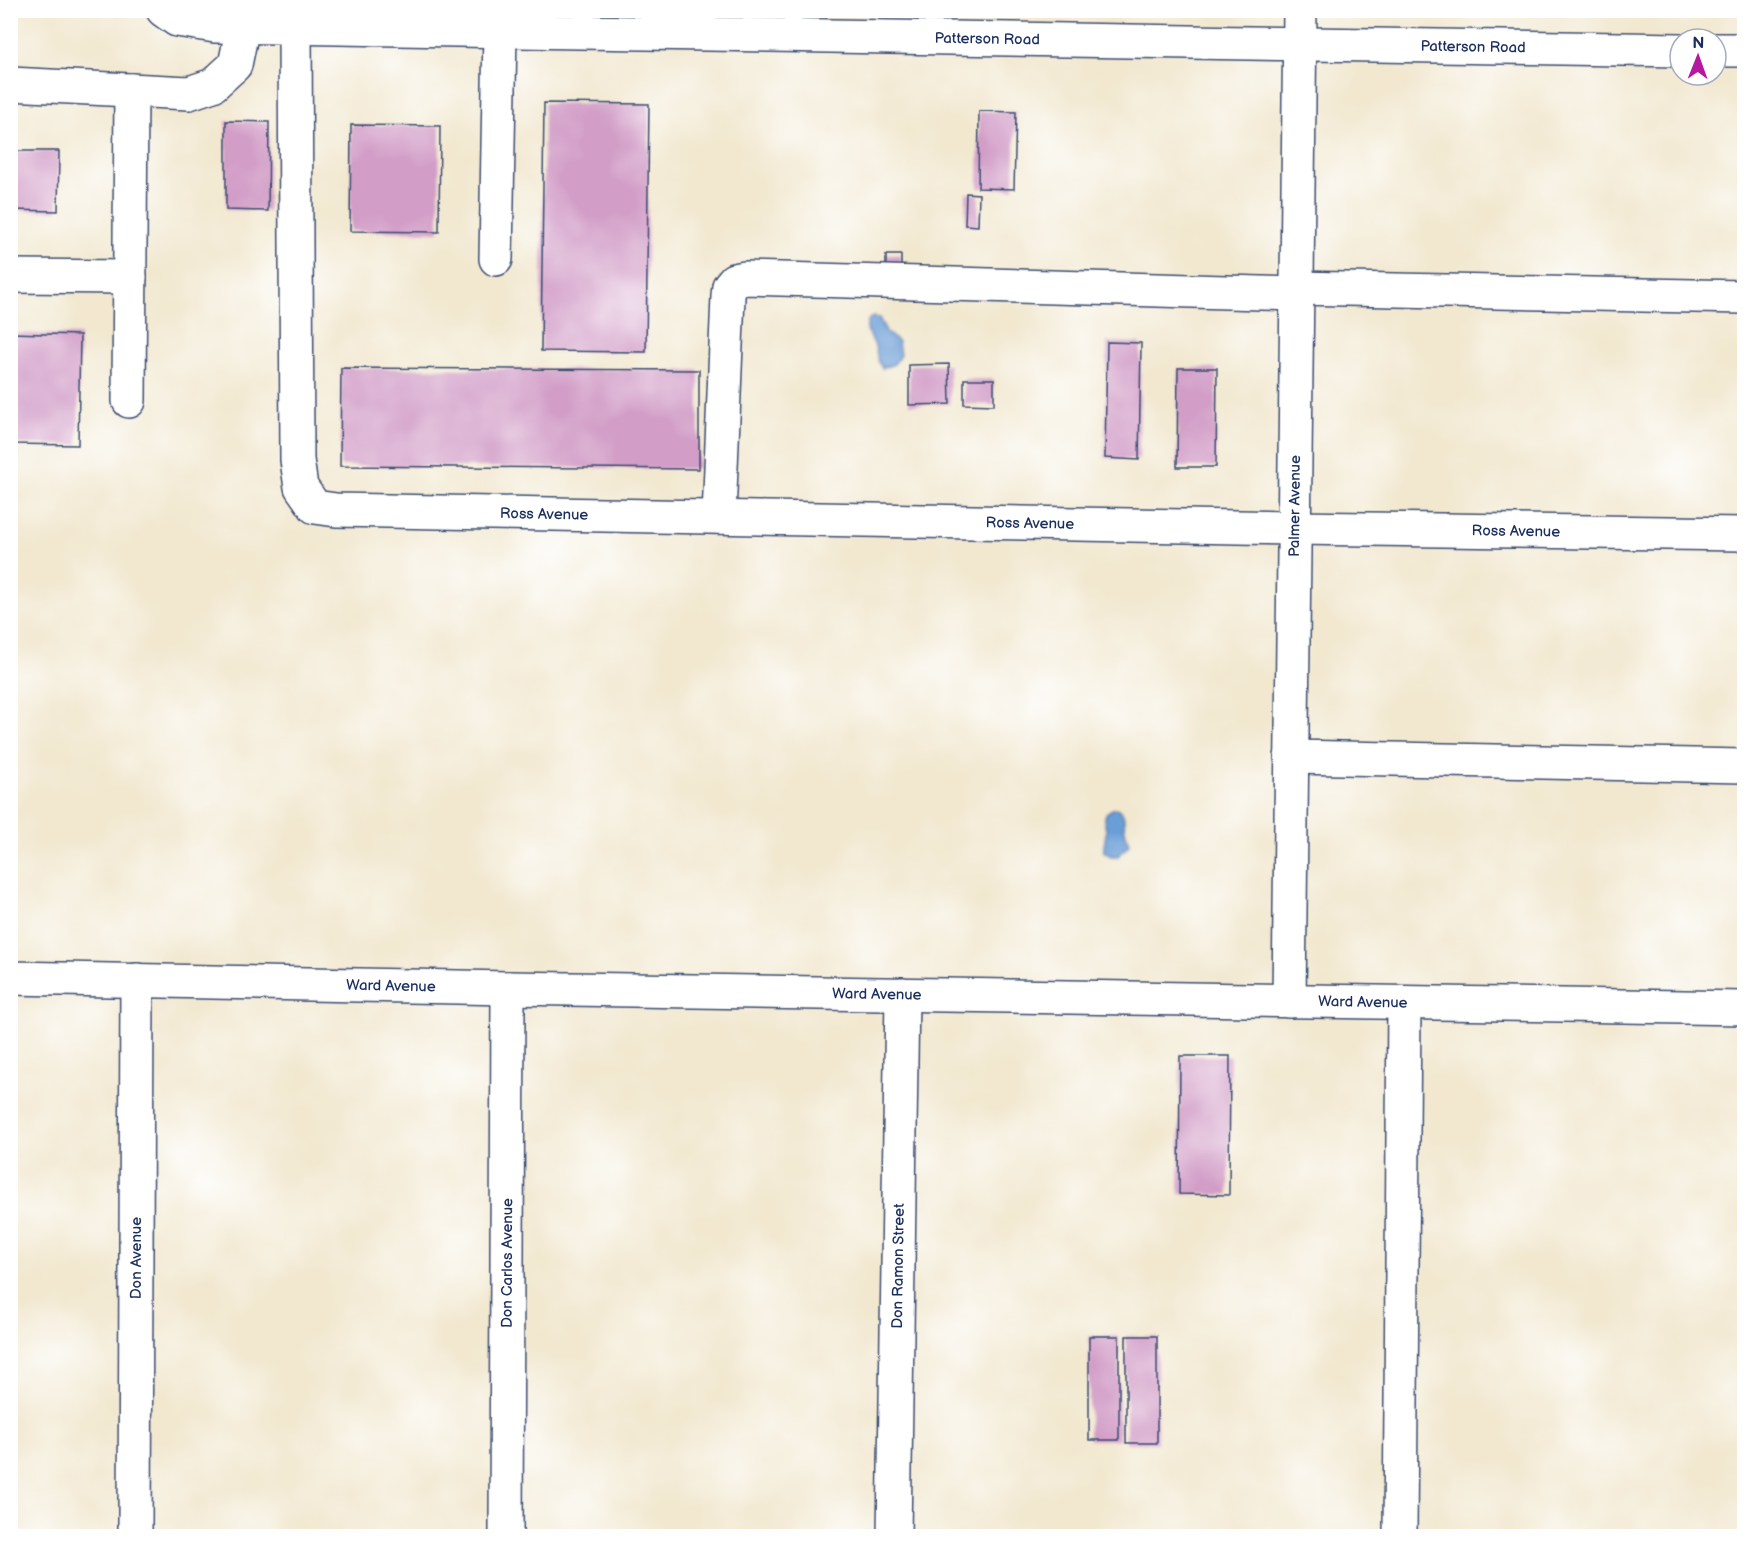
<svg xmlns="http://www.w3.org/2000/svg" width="1755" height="1547" font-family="'Balsamiq Sans',sans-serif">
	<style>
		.water { fill: #6a9ed6; stroke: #42669a; stroke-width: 1.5 }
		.building { fill: #d29dc7 }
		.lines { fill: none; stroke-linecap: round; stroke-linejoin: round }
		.minor-casing { stroke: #3b4b6f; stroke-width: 36 }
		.major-casing { stroke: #3b4b6f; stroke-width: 36 }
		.minor { stroke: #fff; stroke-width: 33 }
		.major { stroke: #fff; stroke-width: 33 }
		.labels { text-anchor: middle; stroke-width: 4.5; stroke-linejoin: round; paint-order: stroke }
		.street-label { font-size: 15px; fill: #1b2f5e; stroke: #fff }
	</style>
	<rect width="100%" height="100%" fill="#fff"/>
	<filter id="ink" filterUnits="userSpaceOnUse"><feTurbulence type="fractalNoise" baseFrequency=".0167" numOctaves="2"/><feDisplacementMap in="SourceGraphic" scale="12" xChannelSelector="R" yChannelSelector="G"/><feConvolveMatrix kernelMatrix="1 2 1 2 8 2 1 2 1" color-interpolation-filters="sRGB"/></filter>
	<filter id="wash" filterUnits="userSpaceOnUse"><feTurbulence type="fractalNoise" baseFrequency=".008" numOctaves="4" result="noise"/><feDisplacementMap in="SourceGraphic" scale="24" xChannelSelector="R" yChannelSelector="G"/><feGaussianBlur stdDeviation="1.35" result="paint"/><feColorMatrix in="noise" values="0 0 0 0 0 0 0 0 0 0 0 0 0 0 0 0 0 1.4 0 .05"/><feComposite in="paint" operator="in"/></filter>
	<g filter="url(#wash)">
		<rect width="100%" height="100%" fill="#f2e8d0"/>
		<g class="water">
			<path d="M 873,317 L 879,318 L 887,333 L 898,342 L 900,355 L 894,364 L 882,368 C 876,359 878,359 876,350 C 874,337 862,333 869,319 Z"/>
			<path d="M 1116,808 C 1127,814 1123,819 1125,830 C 1126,835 1128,839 1129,845 L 1118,856 L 1111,856 L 1104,852 C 1103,845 1106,838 1106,832 C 1105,819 1101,812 1116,808 Z"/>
		</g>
		<g id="blocks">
			<g class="building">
				<polygon points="544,103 649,104 646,352 541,351"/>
				<polygon points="979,111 1016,112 1014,189 978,188"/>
				<polygon points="226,121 269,122 268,211 226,210"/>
				<polygon points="351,125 440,126 439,232 350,231"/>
				<polygon points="10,151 59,151 58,211 10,210"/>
				<polygon points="966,193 979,194 978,226 965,225"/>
				<rect x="886" y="255" width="15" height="17"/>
				<polygon points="10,333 80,335 78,445 10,444"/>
				<polygon points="1107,342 1141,343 1139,460 1105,458"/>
				<polygon points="949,364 950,404 909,405 909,365"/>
				<polygon points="341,368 699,370 699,469 340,466"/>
				<polygon points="1178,368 1217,368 1216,467 1177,467"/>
				<polygon points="964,379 994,379 994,405 964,404"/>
				<polygon points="1180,1056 1230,1056 1229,1195 1179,1194"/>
				<rect x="1089" y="1336" width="30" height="104"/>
				<rect x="1126" y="1336" width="31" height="107"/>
			</g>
		</g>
	</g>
	<g filter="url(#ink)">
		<use href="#blocks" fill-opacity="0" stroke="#3b4b6f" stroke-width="1.5"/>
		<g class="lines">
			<defs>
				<g id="minor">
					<path id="s1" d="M 295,27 L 297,460 L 301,487 L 315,507 L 336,510 L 1294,528 L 1744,534"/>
					<polyline points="10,84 189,93 213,85 235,65 243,26"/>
					<polyline points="496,259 500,31"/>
					<polyline points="10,276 130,277"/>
					<polyline points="1296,288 1744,297"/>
					<polyline points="129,401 131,90"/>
					<polyline points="719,517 728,296 729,286 734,280 745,278 1296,294"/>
					<polyline points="1291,757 1744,766"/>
					<path id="s2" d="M 10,978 L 508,988 L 1744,1008"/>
					<path id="s3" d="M 1289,1001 L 1300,10"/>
					<path id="s4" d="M 135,1536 L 137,980"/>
					<path id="s5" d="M 506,1536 L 508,988"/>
					<path id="s6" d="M 894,1536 L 902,994"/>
					<polyline points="1400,1536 1404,1003"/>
				</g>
				<g id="major">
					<path id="s7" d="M 163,10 L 177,20 L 215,26 L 1680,50"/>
					<polyline points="1716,50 1744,50"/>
				</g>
			</defs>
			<use href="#minor" class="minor-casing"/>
			<use href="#major" class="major-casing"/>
			<use href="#minor" class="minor"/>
			<use href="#major" class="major"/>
		</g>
	</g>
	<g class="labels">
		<g class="street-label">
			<text dy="5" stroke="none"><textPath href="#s7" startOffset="828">Patterson Road</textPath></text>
			<text dy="5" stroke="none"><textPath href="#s7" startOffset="1314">Patterson Road</textPath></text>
			<text dy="5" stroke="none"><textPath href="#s3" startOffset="495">Palmer Avenue</textPath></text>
			<text dy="5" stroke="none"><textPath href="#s1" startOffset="714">Ross Avenue</textPath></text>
			<text dy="5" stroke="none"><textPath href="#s1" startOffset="1200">Ross Avenue</textPath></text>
			<text dy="5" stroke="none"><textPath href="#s1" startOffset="1686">Ross Avenue</textPath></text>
			<text dy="5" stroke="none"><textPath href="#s2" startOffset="381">Ward Avenue</textPath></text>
			<text dy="5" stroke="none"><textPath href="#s2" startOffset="867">Ward Avenue</textPath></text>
			<text dy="5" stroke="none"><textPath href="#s2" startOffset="1353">Ward Avenue</textPath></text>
			<text dy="5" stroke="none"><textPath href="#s4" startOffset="278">Don Avenue</textPath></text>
			<text dy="5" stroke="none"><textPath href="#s5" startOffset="273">Don Carlos Avenue</textPath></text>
			<text dy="5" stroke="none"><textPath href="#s6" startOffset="270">Don Ramon Street</textPath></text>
		</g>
	</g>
	<rect width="1755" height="1547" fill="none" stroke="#fff" stroke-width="36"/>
	<g transform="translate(1698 57) rotate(1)"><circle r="28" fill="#ffffff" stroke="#a4acbf" stroke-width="1.5"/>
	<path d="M0-4.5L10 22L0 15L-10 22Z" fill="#b5179e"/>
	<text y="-9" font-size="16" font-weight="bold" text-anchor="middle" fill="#1b2f5e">N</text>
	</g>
</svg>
